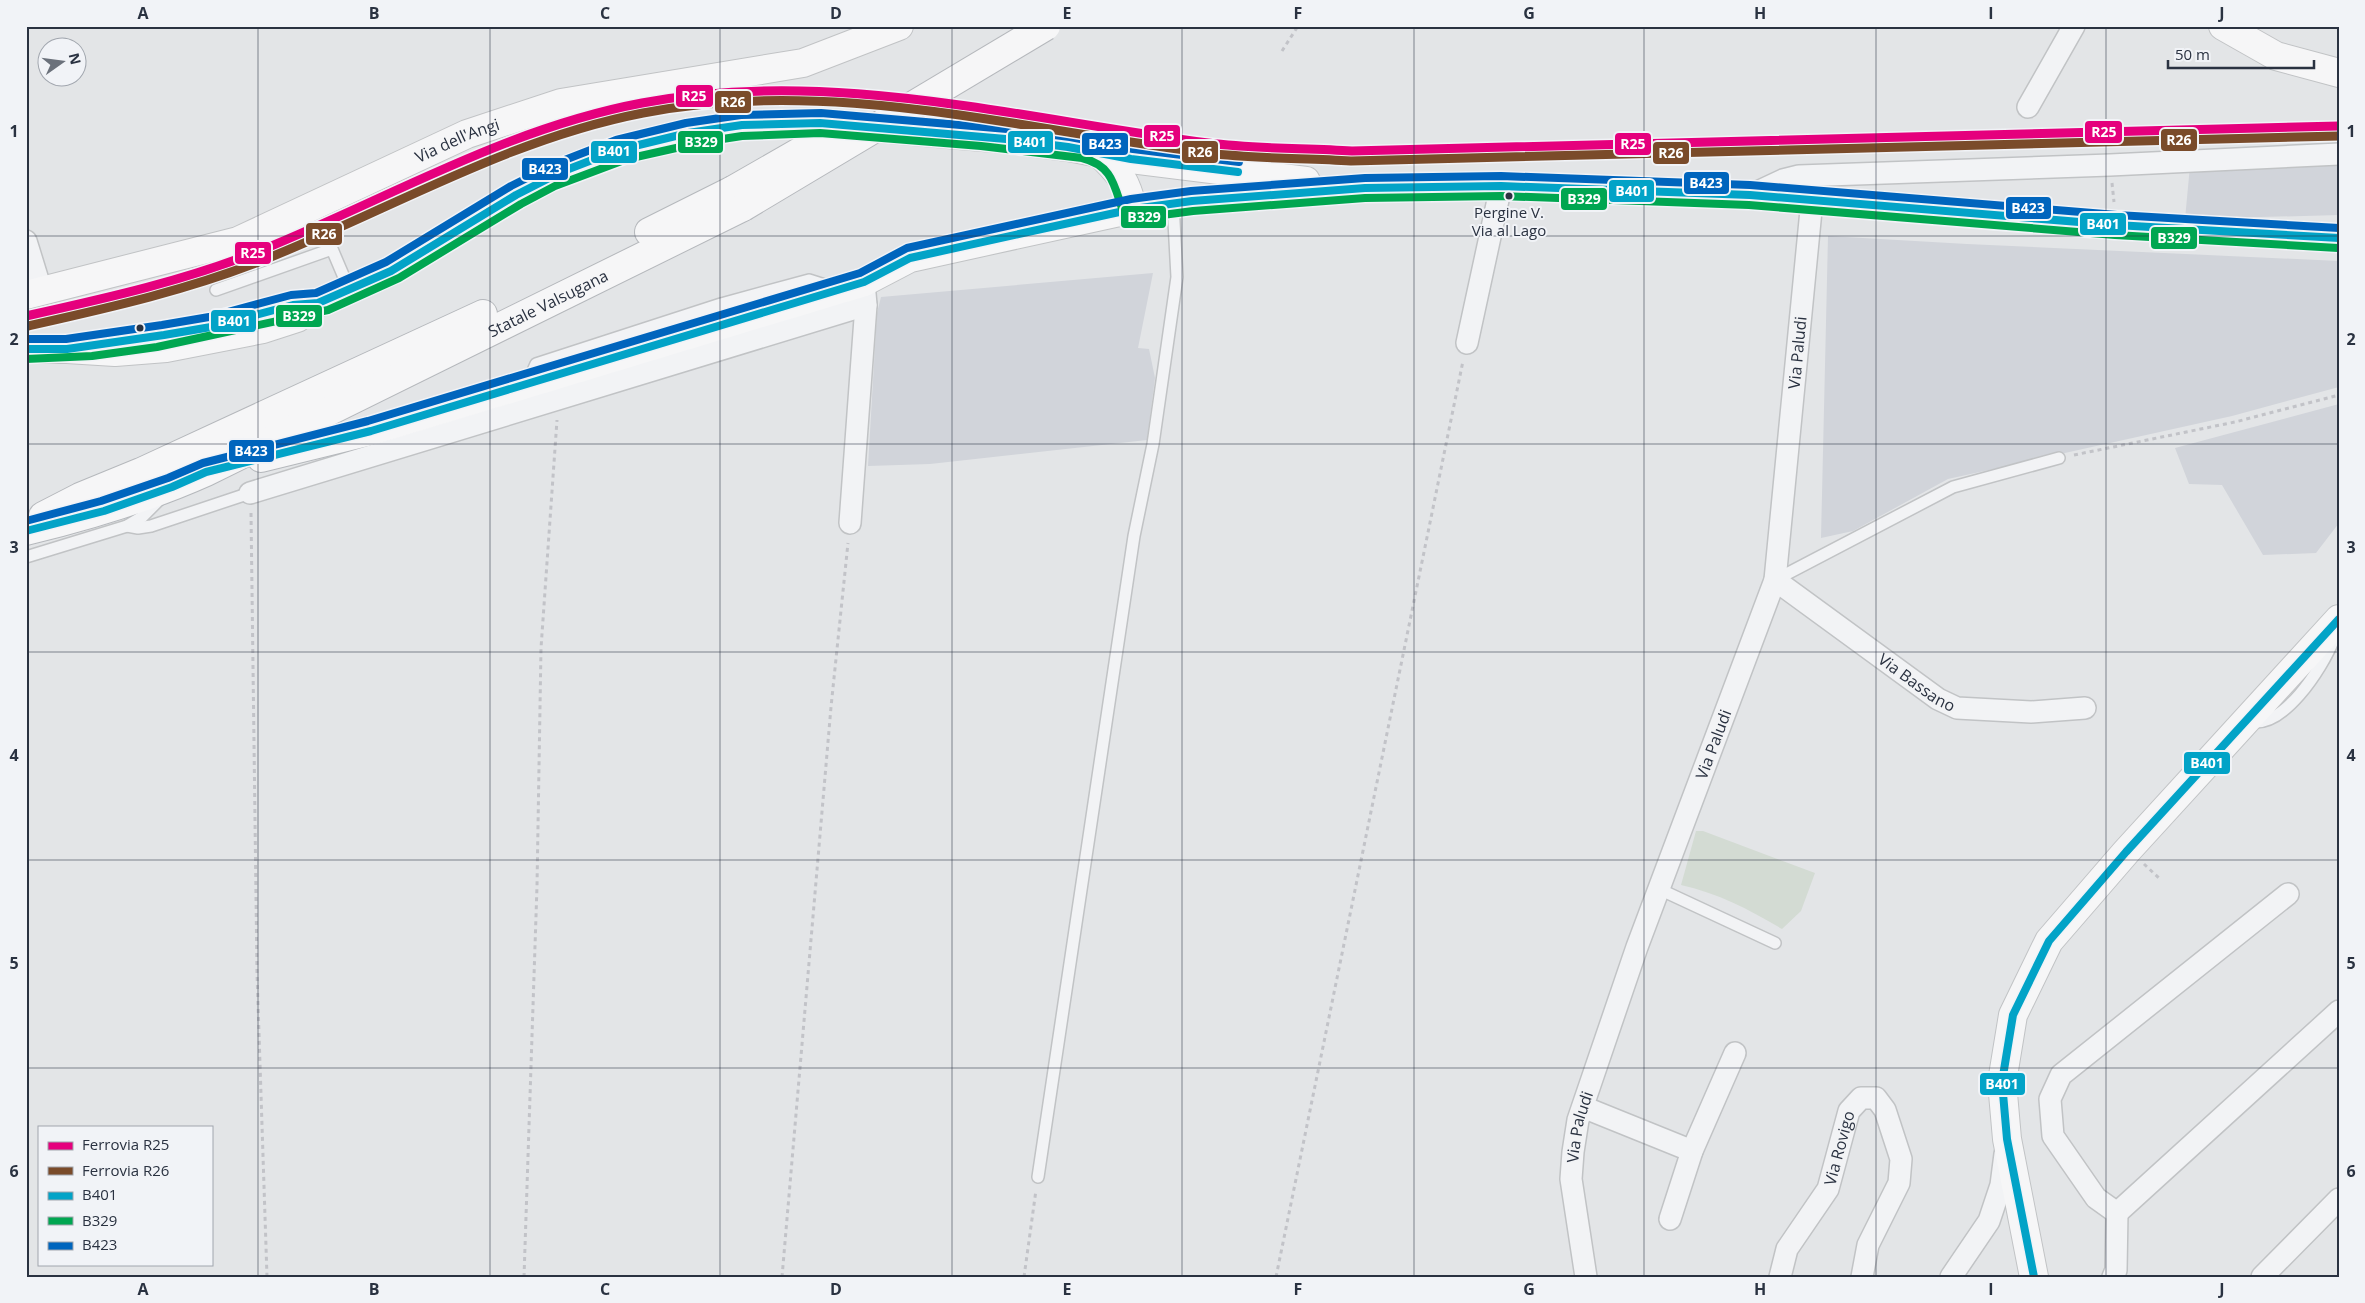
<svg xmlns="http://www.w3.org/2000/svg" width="2365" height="1303" font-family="'Open Sans',sans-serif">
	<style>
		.built { fill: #d1d4da }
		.green { fill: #d3dbd3 }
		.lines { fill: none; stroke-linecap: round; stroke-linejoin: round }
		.lane-casing { stroke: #c1c3c5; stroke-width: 14 }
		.street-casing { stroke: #c1c3c5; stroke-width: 24 }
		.secondary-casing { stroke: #c1c3c5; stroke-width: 30 }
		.highway-casing { stroke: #b5b8bc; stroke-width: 30 }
		.path { stroke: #c2c3c8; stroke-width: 3; stroke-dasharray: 4 4; stroke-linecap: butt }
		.lane { stroke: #f2f3f5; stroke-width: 11 }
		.street { stroke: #f2f3f5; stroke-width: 21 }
		.secondary { stroke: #f6f6f7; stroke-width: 28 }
		.highway { stroke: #f6f6f7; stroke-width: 28 }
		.highway-bridge-casing { stroke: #b5b8bc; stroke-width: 30; stroke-linecap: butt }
		.highway-bridge { stroke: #f6f6f7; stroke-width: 28 }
		.bus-1-casing { stroke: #f1f3f7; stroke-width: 11 }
		.bus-2-casing { stroke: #f1f3f7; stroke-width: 11 }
		.bus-3-casing { stroke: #f1f3f7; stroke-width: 11 }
		.bus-1 { stroke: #02a3c7; stroke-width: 8 }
		.bus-2 { stroke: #00a651; stroke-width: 8 }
		.bus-3 { stroke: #0065bd; stroke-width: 8 }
		.rail-1-casing { stroke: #f1f3f7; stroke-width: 12 }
		.rail-2-casing { stroke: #f1f3f7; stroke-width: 12 }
		.rail-1 { stroke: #e5007d; stroke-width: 9 }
		.rail-2 { stroke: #7a4b2a; stroke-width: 9 }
		.grid { fill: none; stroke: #2a3241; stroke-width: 1; stroke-opacity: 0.55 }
		.bus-dot { fill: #2a3241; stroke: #f1f3f7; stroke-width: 2 }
		.labels { text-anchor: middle; stroke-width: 4; stroke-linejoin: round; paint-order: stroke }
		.bus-label { font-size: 15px; fill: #2a3241; stroke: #f1f3f7 }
		.street-label { font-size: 16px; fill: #2a3241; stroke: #f1f3f7 }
		.line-badge { stroke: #f1f3f7; stroke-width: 2 }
		.badge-label { font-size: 14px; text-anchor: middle; font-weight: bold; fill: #fff }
		.neatline { fill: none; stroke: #2a3241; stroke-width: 2 }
		.grid-label { font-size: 16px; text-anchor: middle; font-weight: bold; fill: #2a3241 }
	</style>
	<rect width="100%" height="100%" fill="#e3e5e7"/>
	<g class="built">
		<polygon points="2339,163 2339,215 2185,219 2190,166"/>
		<polygon points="1828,236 1967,244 2339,261 2339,387 2232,416 1948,479 1853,531 1821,538"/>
		<polygon points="1153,273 1138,348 1149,349 1155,378 1147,440 930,464 868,466 877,313 881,297"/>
		<polygon points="2339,404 2339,523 2316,553 2263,555 2222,485 2189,484 2175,448"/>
	</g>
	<path class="green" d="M 1696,831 L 1703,831 L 1815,873 L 1801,911 L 1782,929 C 1748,909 1720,894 1681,885 Z"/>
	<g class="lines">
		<defs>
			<g id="lane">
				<polyline points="216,290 332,249 349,289"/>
				<polyline points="529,380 536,364 721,304 809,280 831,287"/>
				<polyline points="127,526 138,528 151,526 250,493"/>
				<polyline points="26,557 127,526 142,517 160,499"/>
				<polyline points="1775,580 1953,487 2059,458"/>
				<path d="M 2249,721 C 2283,730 2322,668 2333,641"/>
				<polyline points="1659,889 1775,943"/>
				<polyline points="1038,1177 1134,536 1153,444 1177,277 1173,203"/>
			</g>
			<g id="street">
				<polyline points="2028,107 2074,26"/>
				<polyline points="1751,195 1783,180 1799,176 2110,165 2339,154"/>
				<polyline points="26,241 42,293"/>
				<polyline points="1467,343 1501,186"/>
				<polyline points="250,493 866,305 864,282"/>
				<polyline points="850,523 866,305"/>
				<path id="s1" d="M 1775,580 L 1938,699 L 1957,708 L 2031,712 L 2085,708"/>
				<polyline points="2288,894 2061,1075 2050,1099 2053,1136 2096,1198 2117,1213 2339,1011"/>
				<polyline points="1583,1107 1692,1151"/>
				<polyline points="1670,1219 1692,1151 1735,1053"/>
				<path id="s2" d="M 1586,1277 L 1571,1179 L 1573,1152 L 1578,1120 L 1637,947 L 1775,580 L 1812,200"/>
				<path id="s3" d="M 1780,1277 L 1787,1249 L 1828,1189 L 1849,1111 L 1861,1098 L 1876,1098 L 1885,1110 L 1901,1159 L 1899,1183 L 1868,1245 L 1862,1277"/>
				<polyline points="1951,1277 1989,1221 2001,1185 2005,1154"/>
				<polyline points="2113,1277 2116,1270 2117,1213"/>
				<polyline points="2262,1277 2339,1199"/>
			</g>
			<g id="secondary">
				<polyline points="2223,26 2276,56 2339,73"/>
				<path d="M 1099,153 C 1121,174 1126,181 1133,209"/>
				<polyline points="864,282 910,258 1133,209 1192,201 1365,188 1501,186 1750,195 2116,225 2339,238"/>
				<path id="s4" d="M 26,295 L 238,241 L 467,134 L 561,103 L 803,63 L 899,26"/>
				<polyline points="26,349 67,349 115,352 166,348 263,329 297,318 318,303 391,271 516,195 561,172 618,150 688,133 742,125 820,123 1006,139 1068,147 1131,159 1306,181"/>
				<polyline points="2034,1277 2007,1139 2002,1082 2013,1015 2049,941 2126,852 2339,619"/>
			</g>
			<g id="highway">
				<polyline points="649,232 733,190"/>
				<polyline points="261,458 371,431 864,282"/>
				<polyline points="43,516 80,497 141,472 483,314"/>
				<path id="s5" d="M 26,531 C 88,516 148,498 206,472 L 743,207"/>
			</g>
		</defs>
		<use href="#lane" class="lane-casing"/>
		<use href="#street" class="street-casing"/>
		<use href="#secondary" class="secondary-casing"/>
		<use href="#highway" class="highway-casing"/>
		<g class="path">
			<polyline points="1282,51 1298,26"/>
			<polyline points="2112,183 2114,202"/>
			<polyline points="2074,455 2235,422 2339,395"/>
			<polyline points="251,513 257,973 267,1277"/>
			<polyline points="2144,864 2161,880"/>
			<polyline points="524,1277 537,886 541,648 557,420"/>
			<polyline points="782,1277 831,707 848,543"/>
			<polyline points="1024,1277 1036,1190"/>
			<polyline points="1276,1277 1463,361"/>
		</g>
		<use href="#lane" class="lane"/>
		<use href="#street" class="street"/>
		<use href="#secondary" class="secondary"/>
		<use href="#highway" class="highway"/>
		<defs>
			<g id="highway-bridge">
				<polyline points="733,190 822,139"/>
				<polyline points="743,207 1046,26"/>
			</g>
		</defs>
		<use href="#highway-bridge" class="highway-bridge-casing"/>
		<use href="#highway-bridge" class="highway-bridge"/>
		<defs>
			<g id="bus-1">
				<polyline points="26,349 67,349 164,335 211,327 293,305 318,303 391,271 516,195 561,172 618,150 688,133 742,125 820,123 1006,139 1068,147 1131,159 1238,172"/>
				<polyline points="26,531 104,511 172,487 206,472 371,431 864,282 910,258 1133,209 1192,201 1365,188 1501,186 1750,195 2116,225 2339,238"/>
				<polyline points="2034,1277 2007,1139 2002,1082 2013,1015 2049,941 2126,852 2339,619"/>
			</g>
			<path id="bus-2" d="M 26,359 L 92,356 L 157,347 L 328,310 L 399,278 L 521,204 L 555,186 L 627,159 L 703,142 L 742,136 L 820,133 L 981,146 L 1082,158 C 1114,166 1114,187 1124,214 L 1132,219 L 1193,211 L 1365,198 L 1501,196 L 1749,205 L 2115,235 L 2338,248"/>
			<g id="bus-3">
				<polyline points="26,339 66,339 162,325 209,317 291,295 316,293 386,262 511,186 557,163 616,140 686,123 741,115 821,113 1007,129 1070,137 1133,149 1239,162"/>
				<polyline points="26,521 101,501 168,478 203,463 368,421 860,273 907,248 1131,199 1191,191 1365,178 1501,176 1750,185 2117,215 2339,228"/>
			</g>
		</defs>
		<use href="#bus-1" class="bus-1-casing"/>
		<use href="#bus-2" class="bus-2-casing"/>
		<use href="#bus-3" class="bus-3-casing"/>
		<use href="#bus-1" class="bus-1"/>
		<use href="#bus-2" class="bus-2"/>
		<use href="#bus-3" class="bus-3"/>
		<defs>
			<path id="rail-1" d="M 26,316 C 107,298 188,280 264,249 C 389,198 508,128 642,103 C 832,67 1020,119 1208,143 C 1256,149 1304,148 1352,151 L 2339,126"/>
			<path id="rail-2" d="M 28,326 C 108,308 189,290 266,259 C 391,209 509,139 643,113 C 832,76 1020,130 1208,153 C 1255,159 1304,158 1351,161 L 2339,136"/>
		</defs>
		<use href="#rail-1" class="rail-1-casing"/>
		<use href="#rail-2" class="rail-2-casing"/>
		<use href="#rail-1" class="rail-1"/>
		<use href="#rail-2" class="rail-2"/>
	</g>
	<path class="grid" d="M 258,26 L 258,1277M 490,26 L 490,1277M 720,26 L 720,1277M 952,26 L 952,1277M 1182,26 L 1182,1277M 1414,26 L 1414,1277M 1644,26 L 1644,1277M 1876,26 L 1876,1277M 2106,26 L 2106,1277M 26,236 L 2339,236M 26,444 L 2339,444M 26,652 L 2339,652M 26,860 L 2339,860M 26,1068 L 2339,1068"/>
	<g class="bus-dot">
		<circle cx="1509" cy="196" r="4.5"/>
		<circle cx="140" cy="328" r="4.5"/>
	</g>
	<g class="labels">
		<g class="bus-label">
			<text x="1509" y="218">Pergine V.<tspan x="1509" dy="18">Via al Lago</tspan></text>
		</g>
		<g class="street-label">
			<text dy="6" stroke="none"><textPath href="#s4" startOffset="460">Via dell'Angi</textPath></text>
			<text dy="6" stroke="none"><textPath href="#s5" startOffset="571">Statale Valsugana</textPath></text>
			<text dy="6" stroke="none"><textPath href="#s2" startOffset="962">Via Paludi</textPath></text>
			<text dy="6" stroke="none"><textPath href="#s1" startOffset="175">Via Bassano</textPath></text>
			<text dy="6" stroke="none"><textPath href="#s2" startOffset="558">Via Paludi</textPath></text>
			<text dy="6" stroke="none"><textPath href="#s2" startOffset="152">Via Paludi</textPath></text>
			<text dy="6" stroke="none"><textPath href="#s3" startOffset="144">Via Rovigo</textPath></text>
		</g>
	</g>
	<g class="line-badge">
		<rect x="675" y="84" width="39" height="24" rx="5" fill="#e5007d"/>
		<rect x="714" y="90" width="38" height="24" rx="5" fill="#7a4b2a"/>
		<rect x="2084" y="120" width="39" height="24" rx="5" fill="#e5007d"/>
		<rect x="1143" y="124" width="38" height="24" rx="5" fill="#e5007d"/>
		<rect x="2160" y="128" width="38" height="24" rx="5" fill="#7a4b2a"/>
		<rect x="1007" y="130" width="47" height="24" rx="5" fill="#02a3c7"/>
		<rect x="677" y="130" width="47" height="24" rx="5" fill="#00a651"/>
		<rect x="1081" y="132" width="48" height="24" rx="5" fill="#0065bd"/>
		<rect x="1614" y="132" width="38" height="24" rx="5" fill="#e5007d"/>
		<rect x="590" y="140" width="48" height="24" rx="5" fill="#02a3c7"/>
		<rect x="1181" y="140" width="38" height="24" rx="5" fill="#7a4b2a"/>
		<rect x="1652" y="141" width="38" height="24" rx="5" fill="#7a4b2a"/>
		<rect x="521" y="157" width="48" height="24" rx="5" fill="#0065bd"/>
		<rect x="1683" y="171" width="47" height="24" rx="5" fill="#0065bd"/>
		<rect x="1608" y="179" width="47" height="24" rx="5" fill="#02a3c7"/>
		<rect x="1560" y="187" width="48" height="24" rx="5" fill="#00a651"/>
		<rect x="2005" y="196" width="47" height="24" rx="5" fill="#0065bd"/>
		<rect x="1120" y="205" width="47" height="24" rx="5" fill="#00a651"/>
		<rect x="2079" y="212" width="48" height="24" rx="5" fill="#02a3c7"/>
		<rect x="305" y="222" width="38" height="24" rx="5" fill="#7a4b2a"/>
		<rect x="2150" y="226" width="48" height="24" rx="5" fill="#00a651"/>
		<rect x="234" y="241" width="38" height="24" rx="5" fill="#e5007d"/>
		<rect x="275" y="304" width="48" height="24" rx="5" fill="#00a651"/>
		<rect x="210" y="309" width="47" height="24" rx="5" fill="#02a3c7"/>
		<rect x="228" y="439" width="47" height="24" rx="5" fill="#0065bd"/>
		<rect x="2183" y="751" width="48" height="24" rx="5" fill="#02a3c7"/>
		<rect x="1979" y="1072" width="47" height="24" rx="5" fill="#02a3c7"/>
	</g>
	<g class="badge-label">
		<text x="694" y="101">R25</text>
		<text x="733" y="107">R26</text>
		<text x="2104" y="137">R25</text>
		<text x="1162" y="141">R25</text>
		<text x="2179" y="145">R26</text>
		<text x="1030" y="147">B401</text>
		<text x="701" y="147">B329</text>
		<text x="1105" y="149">B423</text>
		<text x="1633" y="149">R25</text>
		<text x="614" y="156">B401</text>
		<text x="1200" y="157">R26</text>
		<text x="1671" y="158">R26</text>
		<text x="545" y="174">B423</text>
		<text x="1706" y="188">B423</text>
		<text x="1632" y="196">B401</text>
		<text x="1584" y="204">B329</text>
		<text x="2028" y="213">B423</text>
		<text x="1144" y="222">B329</text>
		<text x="2103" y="229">B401</text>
		<text x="324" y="239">R26</text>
		<text x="2174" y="243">B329</text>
		<text x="253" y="258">R25</text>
		<text x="299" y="321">B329</text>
		<text x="234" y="326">B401</text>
		<text x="251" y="456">B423</text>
		<text x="2207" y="768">B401</text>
		<text x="2002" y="1089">B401</text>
	</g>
	<rect width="2365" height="1303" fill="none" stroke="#f1f3f7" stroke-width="55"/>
	<rect x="38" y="1126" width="175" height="140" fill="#f1f3f7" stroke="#a1a6ae"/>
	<rect x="48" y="1142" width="25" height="8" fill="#e5007d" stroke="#a1a6ae"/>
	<text x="82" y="1150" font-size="15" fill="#2a3241">Ferrovia R25</text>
	<rect x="48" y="1167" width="25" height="8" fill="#7a4b2a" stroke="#a1a6ae"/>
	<text x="82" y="1176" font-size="15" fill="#2a3241">Ferrovia R26</text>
	<rect x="48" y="1192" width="25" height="8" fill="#02a3c7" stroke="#a1a6ae"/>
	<text x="82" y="1200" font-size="15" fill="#2a3241">B401</text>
	<rect x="48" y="1217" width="25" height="8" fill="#00a651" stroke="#a1a6ae"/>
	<text x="82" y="1226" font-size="15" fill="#2a3241">B329</text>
	<rect x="48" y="1242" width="25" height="8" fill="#0065bd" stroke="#a1a6ae"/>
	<text x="82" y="1250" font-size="15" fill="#2a3241">B423</text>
	<g transform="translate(62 62) rotate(76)"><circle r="24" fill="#f1f3f7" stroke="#a1a6ae"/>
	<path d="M0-4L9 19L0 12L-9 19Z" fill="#6b717b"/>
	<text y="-8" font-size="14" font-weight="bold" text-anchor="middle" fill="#2a3241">N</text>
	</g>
	<path d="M2168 60v8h146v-8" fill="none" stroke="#2a3241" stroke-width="2.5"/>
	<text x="2175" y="60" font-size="15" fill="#2a3241" stroke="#f1f3f7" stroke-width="4" paint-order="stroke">50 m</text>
	<rect x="28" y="28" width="2310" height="1248" class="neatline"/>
	<g class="grid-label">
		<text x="143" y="19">A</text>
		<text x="374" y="19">B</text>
		<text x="605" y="19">C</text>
		<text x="836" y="19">D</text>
		<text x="1067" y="19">E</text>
		<text x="1298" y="19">F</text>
		<text x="1529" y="19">G</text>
		<text x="1760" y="19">H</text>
		<text x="1991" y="19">I</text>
		<text x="2222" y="19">J</text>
		<text x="14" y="137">1</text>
		<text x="2351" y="137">1</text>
		<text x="14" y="345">2</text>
		<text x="2351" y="345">2</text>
		<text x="14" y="553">3</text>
		<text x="2351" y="553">3</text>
		<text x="14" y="761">4</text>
		<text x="2351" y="761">4</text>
		<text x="14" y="969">5</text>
		<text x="2351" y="969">5</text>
		<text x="14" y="1177">6</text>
		<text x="2351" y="1177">6</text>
		<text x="143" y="1295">A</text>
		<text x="374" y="1295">B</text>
		<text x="605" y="1295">C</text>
		<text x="836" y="1295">D</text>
		<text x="1067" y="1295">E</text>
		<text x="1298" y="1295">F</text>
		<text x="1529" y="1295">G</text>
		<text x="1760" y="1295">H</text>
		<text x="1991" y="1295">I</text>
		<text x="2222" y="1295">J</text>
	</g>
</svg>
